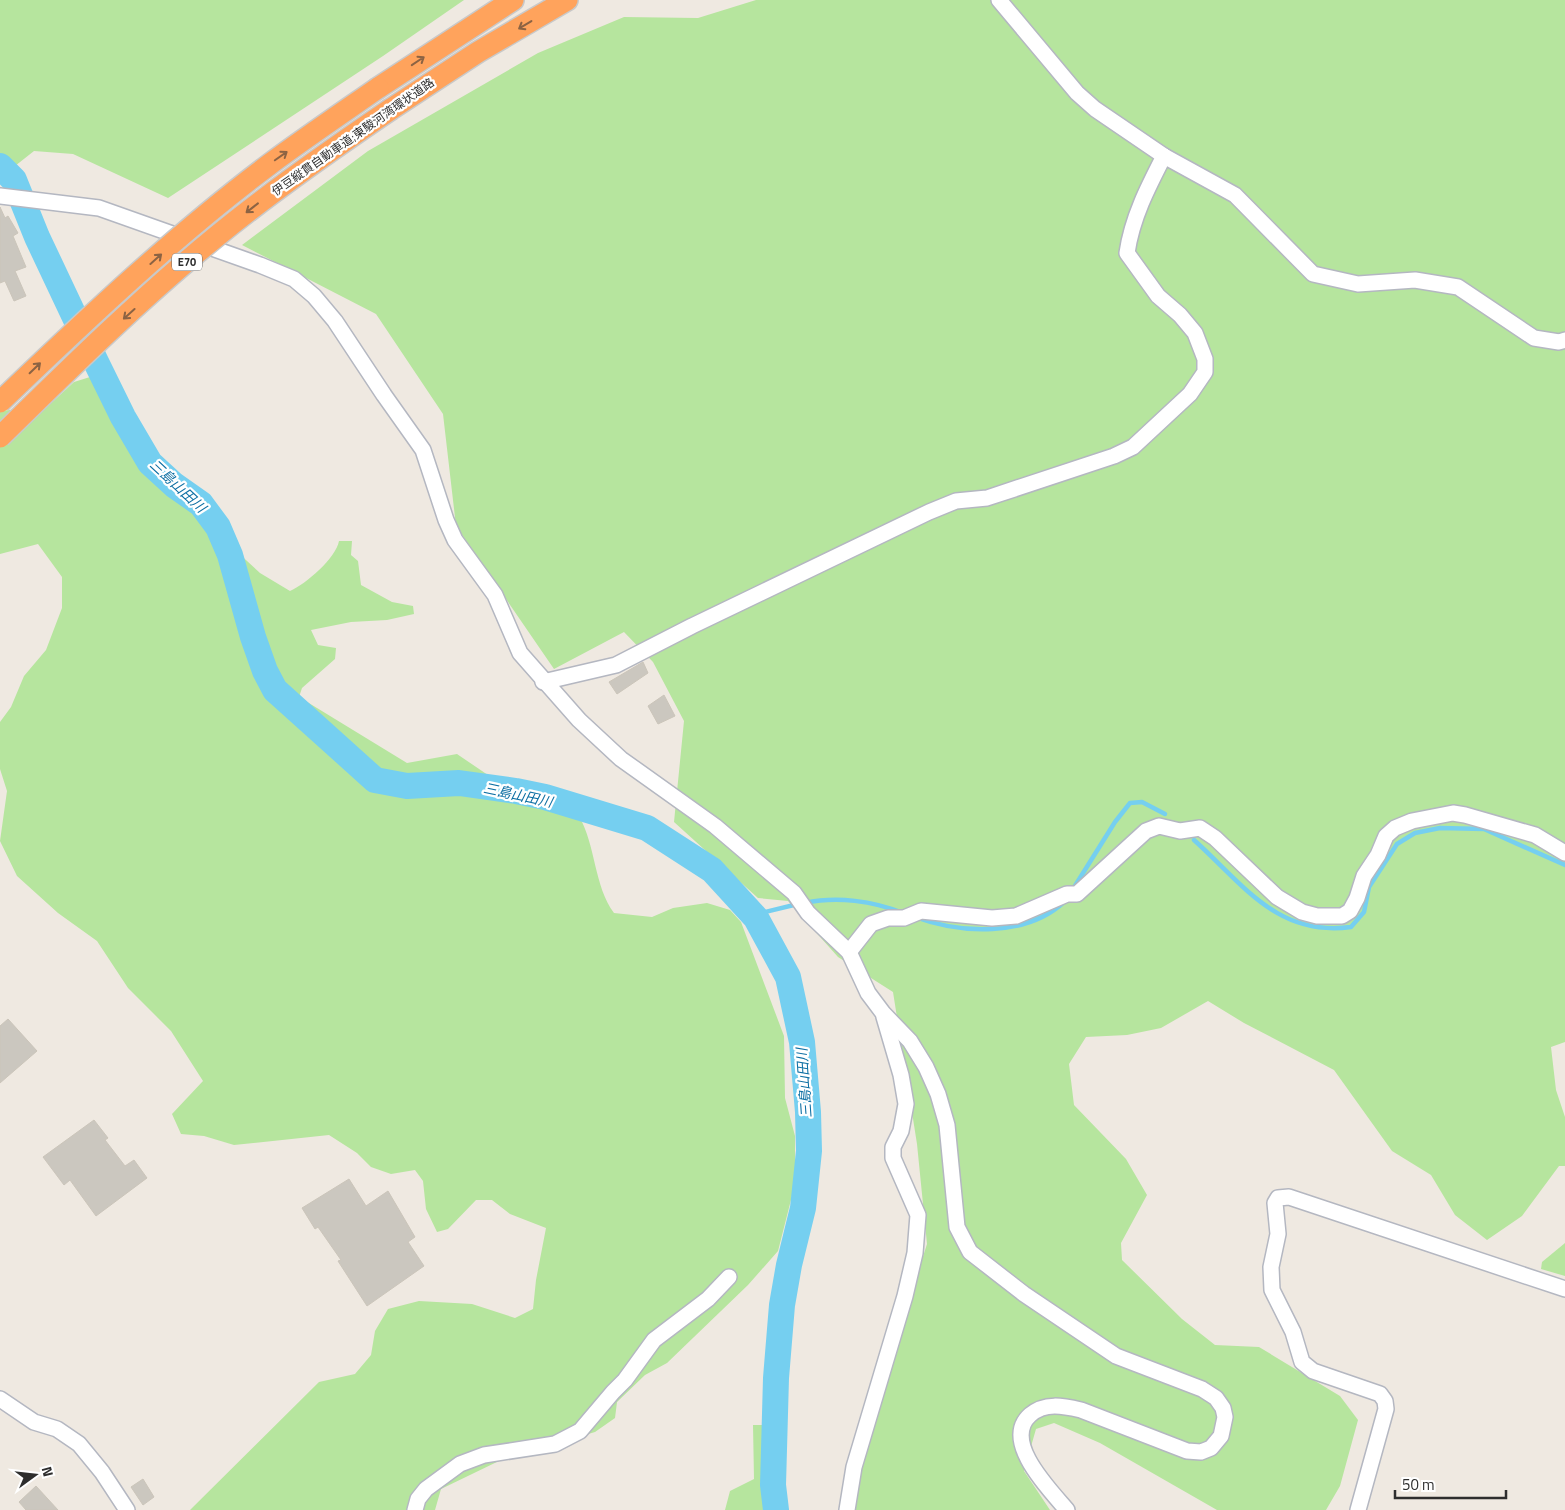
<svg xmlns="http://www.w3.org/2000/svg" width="1565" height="1510" font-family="'Titillium Web','Noto Sans JP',sans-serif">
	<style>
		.green { fill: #b6e59e }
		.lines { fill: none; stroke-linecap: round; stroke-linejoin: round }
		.stream { stroke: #75cff0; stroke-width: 4.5 }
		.river { stroke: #75cff0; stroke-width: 26 }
		.building { fill: #cbc7bf; stroke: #cbc5ba }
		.minor-casing { stroke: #b4b7c1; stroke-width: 18 }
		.highway-casing { stroke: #c9c9c9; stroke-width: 24 }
		.minor { stroke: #fff; stroke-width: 15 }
		.highway { stroke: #ffa35c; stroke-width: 21 }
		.highway-bridge-casing { stroke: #c9c9c9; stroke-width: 24; stroke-linecap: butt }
		.highway-bridge { stroke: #ffa35c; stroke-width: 21 }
		.oneway { stroke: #8c6343 }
		.labels { text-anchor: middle; stroke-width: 4.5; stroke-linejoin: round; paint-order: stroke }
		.shield { fill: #fff; stroke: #6d6d6d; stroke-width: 1 }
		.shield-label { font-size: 11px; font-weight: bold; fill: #2e2e2e }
		.street-label { font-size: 12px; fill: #2e2e2e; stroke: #fff }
		.water-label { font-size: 14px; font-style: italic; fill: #0d6fa3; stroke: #fff }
	</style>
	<rect width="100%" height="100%" fill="#efe9e1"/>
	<g class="green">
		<polygon points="0,0 464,0 383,56 168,198 73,154 34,151 15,166 0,158"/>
		<polygon points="756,0 1565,0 1565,1042 1551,1047 1556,1090 1565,1117 1565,1166 1559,1166 1522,1216 1487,1240 1455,1215 1431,1175 1392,1151 1334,1070 1244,1023 1208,1001 1161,1028 1127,1035 1086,1037 1069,1064 1074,1105 1126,1159 1147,1195 1121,1243 1122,1260 1182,1319 1215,1345 1259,1347 1340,1396 1358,1420 1340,1486 1326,1510 1217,1510 1100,1443 1054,1423 1036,1429 1024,1471 1050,1510 842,1510 927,1244 917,1144 893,992 838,957 788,901 758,898 674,822 684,721 653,662 624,632 554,669 456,526 443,414 376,314 242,245 368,151 538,53 624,17 698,18"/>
		<path d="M 90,377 L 99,391 L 105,408 L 130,433 L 186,505 L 260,573 L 290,591 C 306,584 336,558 339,541 L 352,541 L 351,555 L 358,561 L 361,585 L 392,602 L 413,606 L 414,614 L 387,620 L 351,622 L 311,630 L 318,645 L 336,648 L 335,659 L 302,688 L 299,697 L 407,763 L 457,754 L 526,801 L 579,816 C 596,846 594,886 614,913 L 652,917 L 673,908 L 707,903 L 730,910 L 741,922 L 784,1036 L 785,1098 L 795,1136 L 795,1169 L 794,1188 L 778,1251 L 748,1285 L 667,1363 L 645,1375 L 617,1402 L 615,1418 L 595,1432 L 501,1460 L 441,1489 L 435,1510 L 190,1510 L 319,1382 L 355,1374 L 371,1355 L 375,1331 L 388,1309 L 419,1301 L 472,1304 L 515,1318 L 533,1309 L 536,1280 L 546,1228 L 510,1214 L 492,1200 L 476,1200 L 448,1229 L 437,1232 L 426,1209 L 423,1181 L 415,1170 L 391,1174 L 371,1167 L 357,1153 L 329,1135 L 234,1145 L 204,1136 L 181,1134 L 172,1114 L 203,1081 L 171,1031 L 128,988 L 97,941 L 58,913 L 17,876 L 0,841 L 7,791 L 0,769 L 0,722 L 11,707 L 24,676 L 46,650 L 62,608 L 62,577 L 38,544 L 0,554 L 0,411 L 48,406 L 74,382 Z"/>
		<polygon points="1565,1243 1565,1276 1541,1269 1542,1262"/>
		<polygon points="753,1425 770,1425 767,1464 770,1510 725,1510 730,1491 754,1479"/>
	</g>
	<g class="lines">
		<g class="stream">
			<path d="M 1194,840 C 1243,884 1277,937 1351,927 L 1364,912 L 1369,887 L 1397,844 L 1415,833 L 1440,828 L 1484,829 L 1565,865"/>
			<polyline points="1073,889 1115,822 1130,803 1142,802 1165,814"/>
			<path d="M 805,903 C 837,896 873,901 903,913"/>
			<polyline points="753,915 798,904"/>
			<path d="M 915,917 C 961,934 1026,937 1064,902"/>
		</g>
		<polyline class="river" points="0,166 14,180 37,237 96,362 123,417 150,463 174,485 201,504 218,527 230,555 253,637 265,671 275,690 375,780 407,786 459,783 516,791 545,797 647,828 712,870 756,918 788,977 802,1042 808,1112 809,1151 803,1208 789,1265 782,1305 776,1378 773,1485 776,1510"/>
	</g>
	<g class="building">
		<polygon points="0,207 5,218 8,216 18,233 13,236 26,267 15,271 26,296 14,301 5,281 0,283"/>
		<polygon points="643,662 648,673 617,694 609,682"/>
		<polygon points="664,695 675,716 658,724 648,706"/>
		<polygon points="8,1019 37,1051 0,1083 0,1026"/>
		<polygon points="94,1120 108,1138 105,1140 125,1166 134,1160 147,1178 96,1216 70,1180 64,1185 43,1157"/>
		<polygon points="349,1179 366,1206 388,1191 415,1237 408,1242 424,1266 367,1306 338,1261 341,1260 318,1227 315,1229 302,1208"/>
		<polygon points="143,1479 154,1497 143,1505 131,1487"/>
		<polygon points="36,1486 58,1510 26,1510 19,1502"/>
	</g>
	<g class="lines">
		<defs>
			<g id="minor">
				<polyline points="999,0 1077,93 1095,109 1164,156 1235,195 1313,274 1358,284 1415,280 1458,287 1534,338 1559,342 1565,340"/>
				<path d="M 0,196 L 99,208 L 260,265 L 294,279 L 314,296 L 335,321 L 384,395 L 423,450 L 446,520 L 455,540 L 495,595 L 520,653 L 579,720 L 621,759 L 715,826 L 794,893 L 808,913 L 849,952 L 868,993 L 883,1013 L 910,1041 L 926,1067 L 938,1094 L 947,1125 L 957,1227 L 970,1252 L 1024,1294 L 1116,1356 L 1202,1389 L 1216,1398 L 1223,1408 L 1225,1417 L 1221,1436 L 1211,1448 L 1201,1452 L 1187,1451 L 1081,1410 C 1063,1406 1045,1402 1030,1415 C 1001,1441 1050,1490 1067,1510"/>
				<path d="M 543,682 L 616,665 L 692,626 L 929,512 L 956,501 L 987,498 L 1114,456 L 1133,447 L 1190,394 L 1205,372 L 1205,359 L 1195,333 L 1180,315 L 1158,296 L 1127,253 C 1132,218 1148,187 1164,156"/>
				<polyline points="849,952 871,924 888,918 904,918 921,911 992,918 1016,916 1067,894 1077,894 1146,831 1159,826 1180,831 1200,828 1215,838 1277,897 1302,912 1317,916 1342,916 1350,911 1357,898 1364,876 1378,855 1386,836 1395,828 1412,821 1453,813 1465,815 1535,835 1565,853"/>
				<polyline points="0,1399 34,1422 57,1429 79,1444 102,1472 127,1510"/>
				<polyline points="415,1510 418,1499 426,1489 460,1464 484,1455 555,1444 580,1431 613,1392 625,1380 654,1340 708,1299 729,1277"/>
				<polyline points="847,1510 854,1467 905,1296 915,1253 918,1215 893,1158 893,1147 901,1131 906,1104 901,1075 884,1017"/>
				<polyline points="1358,1510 1386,1409 1385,1401 1380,1394 1313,1371 1302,1362 1293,1332 1272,1290 1271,1267 1278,1234 1275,1203 1278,1198 1289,1197 1565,1289"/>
			</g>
			<g id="highway">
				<polyline points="378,88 513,0"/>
				<polyline points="391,109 478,52 567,0"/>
			</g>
		</defs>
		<use href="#minor" class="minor-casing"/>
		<use href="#highway" class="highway-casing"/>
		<use href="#minor" class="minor"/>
		<use href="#highway" class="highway"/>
		<defs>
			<g id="highway-bridge">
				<path d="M 0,402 C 86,320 174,236 270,164 C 305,138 342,113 378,88"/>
				<path d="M 0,437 C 70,368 141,298 217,236 C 273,190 332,149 391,109"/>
			</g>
		</defs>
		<use href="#highway-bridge" class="highway-bridge-casing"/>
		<use href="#highway-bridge" class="highway-bridge"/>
	</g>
	<defs><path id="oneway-shaft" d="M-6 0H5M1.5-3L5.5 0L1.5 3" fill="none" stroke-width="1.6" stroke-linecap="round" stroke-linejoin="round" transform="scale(1.25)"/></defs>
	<g class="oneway">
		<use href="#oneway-shaft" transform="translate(525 25) rotate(149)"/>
		<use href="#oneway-shaft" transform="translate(418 61) rotate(-34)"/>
		<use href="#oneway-shaft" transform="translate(281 156) rotate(-35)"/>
		<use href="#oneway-shaft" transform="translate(252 208) rotate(142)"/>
		<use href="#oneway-shaft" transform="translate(156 259) rotate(-42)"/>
		<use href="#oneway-shaft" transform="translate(129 314) rotate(138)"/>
		<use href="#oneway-shaft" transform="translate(35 368) rotate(-44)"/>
	</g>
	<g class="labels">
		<rect class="shield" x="172" y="253.5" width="30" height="17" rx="4"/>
		<g class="shield-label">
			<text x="187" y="266">E70</text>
		</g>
		<g class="street-label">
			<text transform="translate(353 137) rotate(-35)" y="4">伊豆縦貫自動車道;東駿河湾環状道路</text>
		</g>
		<g class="water-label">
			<text transform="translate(178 486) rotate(43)" y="5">三島山田川</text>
			<text transform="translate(518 795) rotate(12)" y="5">三島山田川</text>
			<text transform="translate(804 1083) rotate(-94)" y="5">三島山田川</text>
		</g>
	</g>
	<g transform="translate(35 1475) rotate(75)" stroke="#ffffff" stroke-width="4" paint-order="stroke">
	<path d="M0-4L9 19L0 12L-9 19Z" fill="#2e2e2e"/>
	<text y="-8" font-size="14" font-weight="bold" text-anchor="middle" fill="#2e2e2e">N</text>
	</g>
	<path d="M1395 1490v8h111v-8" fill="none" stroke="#2e2e2e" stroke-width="2.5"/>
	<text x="1402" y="1490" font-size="15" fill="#2e2e2e" stroke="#ffffff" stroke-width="4" paint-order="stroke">50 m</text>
</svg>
